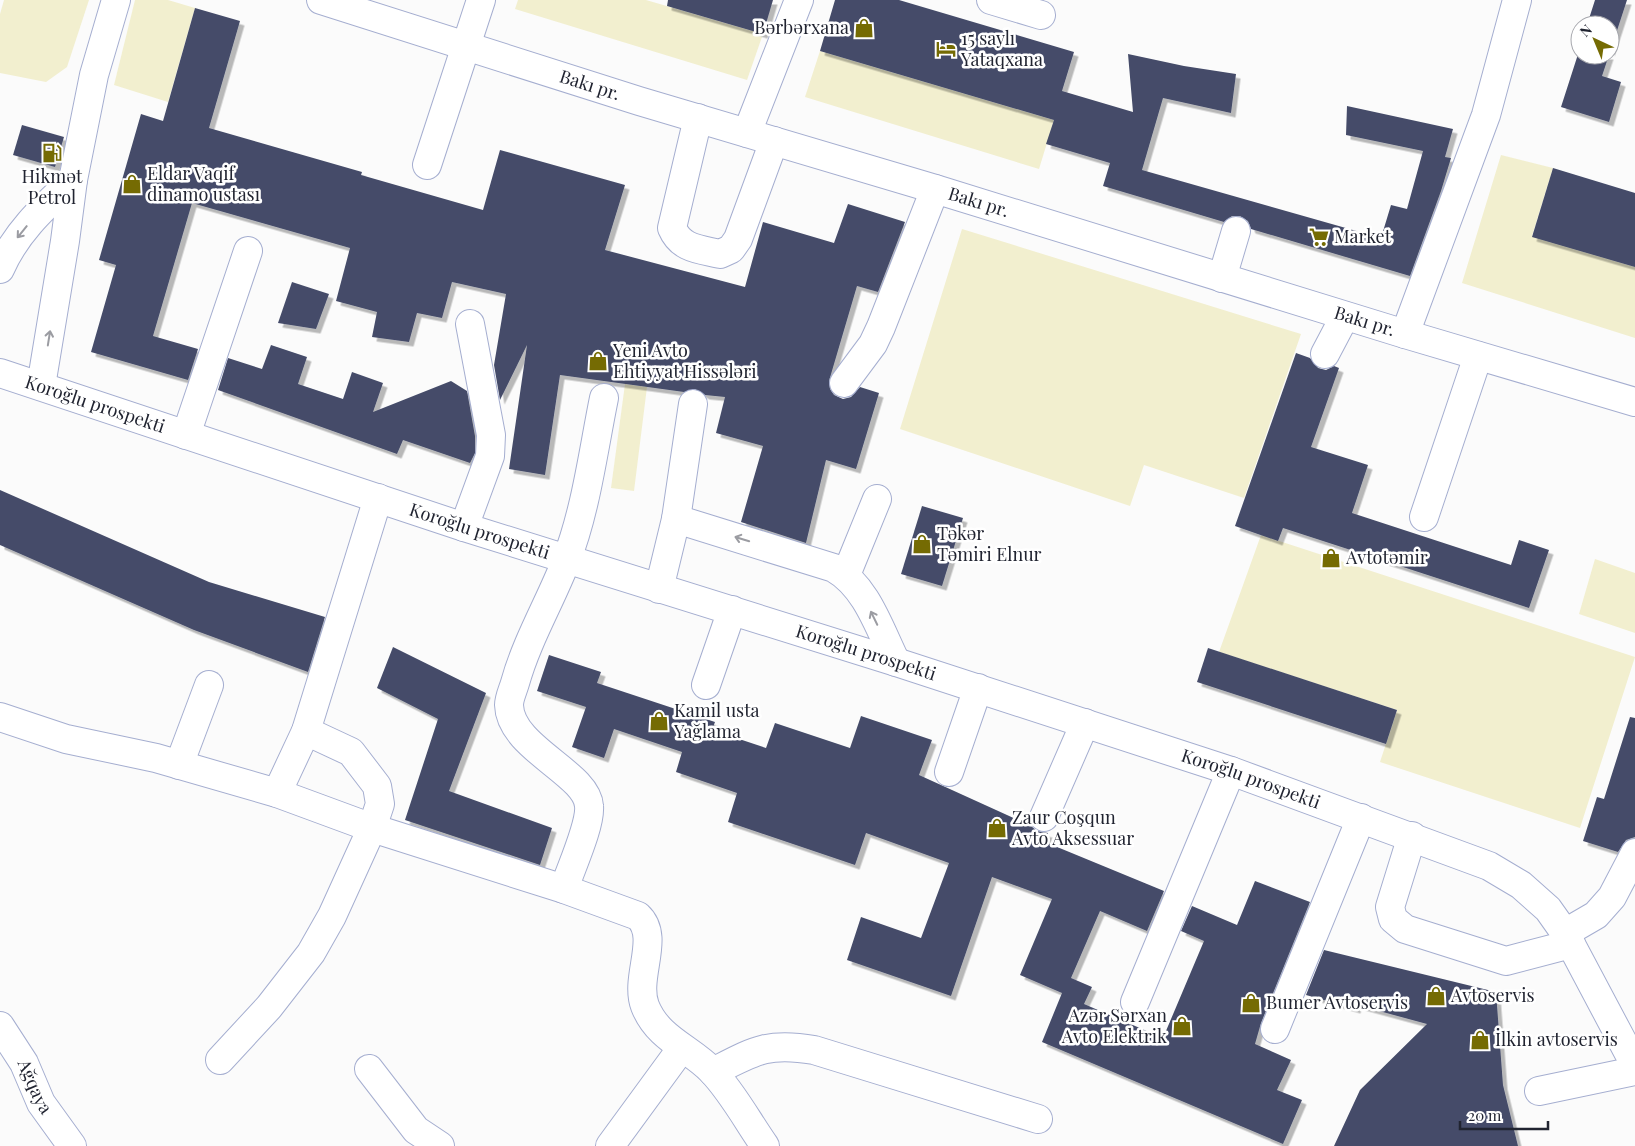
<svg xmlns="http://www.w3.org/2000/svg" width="1635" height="1146" font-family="'Playfair Display',serif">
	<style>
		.green { fill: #f2efcf }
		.building { fill: #454c69; filter: url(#shadow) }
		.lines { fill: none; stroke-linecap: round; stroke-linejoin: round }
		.minor-casing { stroke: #a5aed0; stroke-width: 30 }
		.minor { stroke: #fff; stroke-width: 28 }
		.oneway { stroke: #9b9ca2 }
		.labels { text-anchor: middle; stroke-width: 5; stroke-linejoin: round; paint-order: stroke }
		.poi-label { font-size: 18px; fill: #212431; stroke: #fff; text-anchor: start }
		.street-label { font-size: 18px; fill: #212431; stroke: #fff }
	</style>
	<defs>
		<filter id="shadow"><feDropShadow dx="4.5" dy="4.5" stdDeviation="0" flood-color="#0004"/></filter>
	</defs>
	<rect width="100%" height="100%" fill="#fbfbfb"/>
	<g class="green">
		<polygon points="4,0 89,0 67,67 46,82 0,73 0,14"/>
		<polygon points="135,0 168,0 195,8 168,102 114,85"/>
		<polygon points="518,0 646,0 763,34 747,80 515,9"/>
		<polygon points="820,51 1054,120 1039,169 805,97"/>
		<polygon points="1501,155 1553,168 1532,236 1635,267 1635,338 1462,283"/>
		<polygon points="962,229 1301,334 1244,498 1144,465 1130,506 900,429"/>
		<polygon points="625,384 647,387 634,491 611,488"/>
		<polygon points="1261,535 1635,657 1580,828 1380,762 1397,710 1219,652"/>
		<polygon points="1595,559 1635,573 1635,633 1579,614"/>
	</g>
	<g class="building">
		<polygon points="668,0 773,0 763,34 667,6"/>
		<polygon points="835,0 899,0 1074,52 1062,91 1133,112 1128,54 1184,66 1236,74 1231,113 1163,98 1142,170 1381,238 1391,205 1407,209 1423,151 1346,135 1347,106 1453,129 1445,157 1451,158 1441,191 1410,276 1251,229 1248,221 1240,216 1232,216 1224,222 1103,186 1110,163 1046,144 1054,120 820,51"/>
		<polygon points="1595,0 1627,0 1610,52 1610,25 1587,25"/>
		<polygon points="195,8 240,21 209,128 362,172 361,175 483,210 500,150 625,185 605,250 745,287 763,222 834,243 848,204 905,222 878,292 857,286 829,381 830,389 834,395 843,399 851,397 860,387 879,393 856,469 826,460 806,543 741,522 763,446 716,433 725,397 705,395 695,389 684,392 560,375 545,475 509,469 527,345 500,400 494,365 506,294 452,282 442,318 417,313 409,342 372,337 377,312 336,301 350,248 192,203 153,336 198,349 188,380 91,352 116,265 99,260 141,114 163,121"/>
		<polygon points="1580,48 1580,55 1609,55 1602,76 1621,82 1609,122 1561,107"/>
		<polygon points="22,125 64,137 55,167 13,155"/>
		<polygon points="1553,168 1635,193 1635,267 1532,237"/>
		<polygon points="292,282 329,294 316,329 278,323"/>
		<polygon points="271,345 307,357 298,384 343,399 352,372 383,383 373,412 451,381 467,391 475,436 475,453 470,463 403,440 397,454 218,390 228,358 262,369"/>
		<polygon points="1296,353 1310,358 1318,368 1326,370 1334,366 1339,368 1311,447 1368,465 1352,513 1511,565 1519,540 1549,550 1529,608 1283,528 1278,541 1235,526"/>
		<polygon points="0,490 209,582 325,617 308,672 194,630 0,545"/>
		<polygon points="922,506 963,518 942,586 901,574"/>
		<polygon points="393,647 486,693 449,791 552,828 540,865 405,820 438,719 377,688"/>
		<polygon points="1208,648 1397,710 1386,744 1197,682"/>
		<polygon points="549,655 601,672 597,683 715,722 712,730 766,748 775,723 850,748 861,716 932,740 919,775 1031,826 1037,831 1048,833 1045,842 1164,891 1147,931 1100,911 1071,978 1092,987 1084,1004 1163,1038 1204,941 1181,931 1192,906 1237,925 1255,881 1310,902 1261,1023 1255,1044 1291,1060 1277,1090 1302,1100 1283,1144 1042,1042 1062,993 1020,975 1052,899 992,877 951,996 847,960 861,917 921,938 949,863 866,833 855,865 728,822 737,793 676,772 682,752 614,729 604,758 572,747 586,707 537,691"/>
		<polygon points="1630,717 1635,718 1635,837 1626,840 1618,852 1583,841 1597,797 1604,799"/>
		<polygon points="1324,950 1496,992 1503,1085 1518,1146 1334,1146 1360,1090 1427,1024 1357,1005 1356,1009 1306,995"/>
	</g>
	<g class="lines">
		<defs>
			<g id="minor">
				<path id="s1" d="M 321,0 L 639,101 L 935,189 L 1405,334 L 1635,402"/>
				<polyline points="991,0 1041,15"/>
				<path d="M 698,118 L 672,228 C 681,249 699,249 720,254 L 731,249 L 738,239 L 774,141"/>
				<polyline points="747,133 799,0"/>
				<polyline points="427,165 481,0"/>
				<polyline points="73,180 94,75 116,0"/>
				<path d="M 0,269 C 16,232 44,207 73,180 L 65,241 L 41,386"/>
				<polyline points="1222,278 1236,231"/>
				<polyline points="1405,334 1486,115 1517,0"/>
				<polyline points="1325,354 1345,316"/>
				<path id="s2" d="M 0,373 L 464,527 L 896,662 L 1231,771 L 1489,866 L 1521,885 L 1548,909 L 1565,933 L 1635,1065"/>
				<polyline points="844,383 873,344 881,327 935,189"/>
				<polyline points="186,435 248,251"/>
				<polyline points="1424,517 1478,356"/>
				<path d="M 676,519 L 834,568 C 867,587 879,628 896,662"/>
				<polyline points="464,527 490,456 491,435 470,324"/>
				<polyline points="846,575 877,499"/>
				<polyline points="659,589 676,519 693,404"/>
				<polyline points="706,685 732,610"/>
				<path d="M 0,717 L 66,739 L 156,758 L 277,793 L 372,828 L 564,889 L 638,916 C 661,937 634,977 645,1006 C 658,1039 690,1048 712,1071 C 733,1093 748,1122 765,1146"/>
				<polyline points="179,765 209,685"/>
				<polyline points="949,772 978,688"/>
				<polyline points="277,793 306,731 378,498"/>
				<polyline points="1044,817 1085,723"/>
				<polyline points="1412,836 1390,907 1393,919 1405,929 1506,961 1571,944"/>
				<path d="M 564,889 C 570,870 591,825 589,806 C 587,773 510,748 509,705 C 509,698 513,690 515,683 C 527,640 550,602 566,561 C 586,510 593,452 604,398"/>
				<polyline points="1565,933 1596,915 1612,897 1635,853"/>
				<polyline points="1135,1002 1231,771"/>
				<path id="s3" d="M 0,1026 L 24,1063 L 41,1103 L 72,1146"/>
				<polyline points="1275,1029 1361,818"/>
				<polyline points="220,1060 269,1007 311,953 332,916 372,828 380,804 377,786 351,752 306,731"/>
				<polyline points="369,1069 416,1130 440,1146"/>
				<path d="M 713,1072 C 754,1051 767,1042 814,1050 L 1038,1119"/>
				<polyline points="1539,1091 1635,1071"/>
				<polyline points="610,1146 681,1049"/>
			</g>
		</defs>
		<use href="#minor" class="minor-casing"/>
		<use href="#minor" class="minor"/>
	</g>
	<defs><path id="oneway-shaft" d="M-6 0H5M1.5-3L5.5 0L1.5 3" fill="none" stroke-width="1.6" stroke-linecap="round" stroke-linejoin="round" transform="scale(1.25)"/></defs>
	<g class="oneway">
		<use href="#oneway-shaft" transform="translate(22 232) rotate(129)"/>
		<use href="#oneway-shaft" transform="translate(49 338) rotate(-81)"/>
		<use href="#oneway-shaft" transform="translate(742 539) rotate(-163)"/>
		<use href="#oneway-shaft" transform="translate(874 618) rotate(-116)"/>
	</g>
	<defs>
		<symbol id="shop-bare" viewBox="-9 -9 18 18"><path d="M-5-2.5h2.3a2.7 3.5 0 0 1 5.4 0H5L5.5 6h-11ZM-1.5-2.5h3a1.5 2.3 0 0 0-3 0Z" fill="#756b03" stroke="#fff" stroke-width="2.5" paint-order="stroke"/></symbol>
		<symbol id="hotel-bare" viewBox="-9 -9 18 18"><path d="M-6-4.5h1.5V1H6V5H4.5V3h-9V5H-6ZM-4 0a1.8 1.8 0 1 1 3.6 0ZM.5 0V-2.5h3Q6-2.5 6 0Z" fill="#756b03" stroke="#fff" stroke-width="2.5" paint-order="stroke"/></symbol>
		<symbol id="fuel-bare" viewBox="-9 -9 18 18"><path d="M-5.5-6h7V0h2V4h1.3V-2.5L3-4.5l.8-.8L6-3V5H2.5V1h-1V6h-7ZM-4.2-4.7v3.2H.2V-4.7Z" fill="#756b03" stroke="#fff" stroke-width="2.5" paint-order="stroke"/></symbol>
		<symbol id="supermarket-bare" viewBox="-9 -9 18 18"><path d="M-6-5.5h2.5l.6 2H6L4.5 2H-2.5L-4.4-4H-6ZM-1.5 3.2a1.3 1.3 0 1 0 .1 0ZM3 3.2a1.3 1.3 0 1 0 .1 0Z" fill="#756b03" stroke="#fff" stroke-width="2.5" paint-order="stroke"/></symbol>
	</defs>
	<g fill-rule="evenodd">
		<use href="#shop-bare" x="850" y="14" width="28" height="28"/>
		<use href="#hotel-bare" x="932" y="35" width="28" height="28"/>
		<use href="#fuel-bare" x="38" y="139" width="28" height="28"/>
		<use href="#shop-bare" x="118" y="170" width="28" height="28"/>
		<use href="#supermarket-bare" x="1305" y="223" width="28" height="28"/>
		<use href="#shop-bare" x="584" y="347" width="28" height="28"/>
		<use href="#shop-bare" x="908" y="530" width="28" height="28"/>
		<use href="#shop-bare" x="1317" y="544" width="28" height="28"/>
		<use href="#shop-bare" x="645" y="707" width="28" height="28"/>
		<use href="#shop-bare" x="983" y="814" width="28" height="28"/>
		<use href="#shop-bare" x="1422" y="982" width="28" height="28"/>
		<use href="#shop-bare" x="1237" y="989" width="28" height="28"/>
		<use href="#shop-bare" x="1168" y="1012" width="28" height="28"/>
		<use href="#shop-bare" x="1466" y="1026" width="28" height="28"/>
	</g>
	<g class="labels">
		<g class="poi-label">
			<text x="849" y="34" text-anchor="end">Bərbərxana</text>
			<text x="961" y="45">15 saylı<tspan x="961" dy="21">Yataqxana</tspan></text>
			<text x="147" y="180">Eldar Vaqif<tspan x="147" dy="21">dinamo ustası</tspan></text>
			<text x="52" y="183" text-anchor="middle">Hikmət<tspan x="52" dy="21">Petrol</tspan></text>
			<text x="1334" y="243">Market</text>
			<text x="613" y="357">Yeni Avto<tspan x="613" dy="21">Ehtiyyat Hissələri</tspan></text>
			<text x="937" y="540">Təkər<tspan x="937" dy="21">Təmiri Elnur</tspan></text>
			<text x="1346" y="564">Avtotəmir</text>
			<text x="674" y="717">Kamil usta<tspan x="674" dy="21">Yağlama</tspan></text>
			<text x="1012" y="824">Zaur Coşqun<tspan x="1012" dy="21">Avto Aksessuar</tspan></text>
			<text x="1451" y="1002">Avtoservis</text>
			<text x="1266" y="1009">Bumer Avtoservis</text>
			<text x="1167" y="1022" text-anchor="end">Azər Sərxan<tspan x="1167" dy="21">Avto Elektrik</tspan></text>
			<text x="1495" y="1046">İlkin avtoservis</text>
		</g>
		<g class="street-label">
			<text dy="6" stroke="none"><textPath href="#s1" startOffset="282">Bakı pr.</textPath></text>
			<text dy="6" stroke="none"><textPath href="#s1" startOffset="688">Bakı pr.</textPath></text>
			<text dy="6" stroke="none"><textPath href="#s1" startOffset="1092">Bakı pr.</textPath></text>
			<text dy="6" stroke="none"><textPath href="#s2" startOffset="100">Koroğlu prospekti</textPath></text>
			<text dy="6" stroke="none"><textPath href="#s2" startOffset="505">Koroğlu prospekti</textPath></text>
			<text dy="6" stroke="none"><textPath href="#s2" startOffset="910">Koroğlu prospekti</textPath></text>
			<text dy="6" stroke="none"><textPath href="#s2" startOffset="1315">Koroğlu prospekti</textPath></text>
			<text dy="6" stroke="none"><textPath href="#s3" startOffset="70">Ağqaya</textPath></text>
		</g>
	</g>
	<g transform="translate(1595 40) rotate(316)"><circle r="24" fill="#ffffff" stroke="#a6a7ad"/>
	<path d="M0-4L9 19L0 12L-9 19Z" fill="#756b03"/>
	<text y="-8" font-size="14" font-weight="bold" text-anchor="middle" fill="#212431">N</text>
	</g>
	<path d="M1460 1121v8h88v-8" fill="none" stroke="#212431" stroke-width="2.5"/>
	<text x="1468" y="1121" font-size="15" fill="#212431" stroke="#ffffff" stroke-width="4" paint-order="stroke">20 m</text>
</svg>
